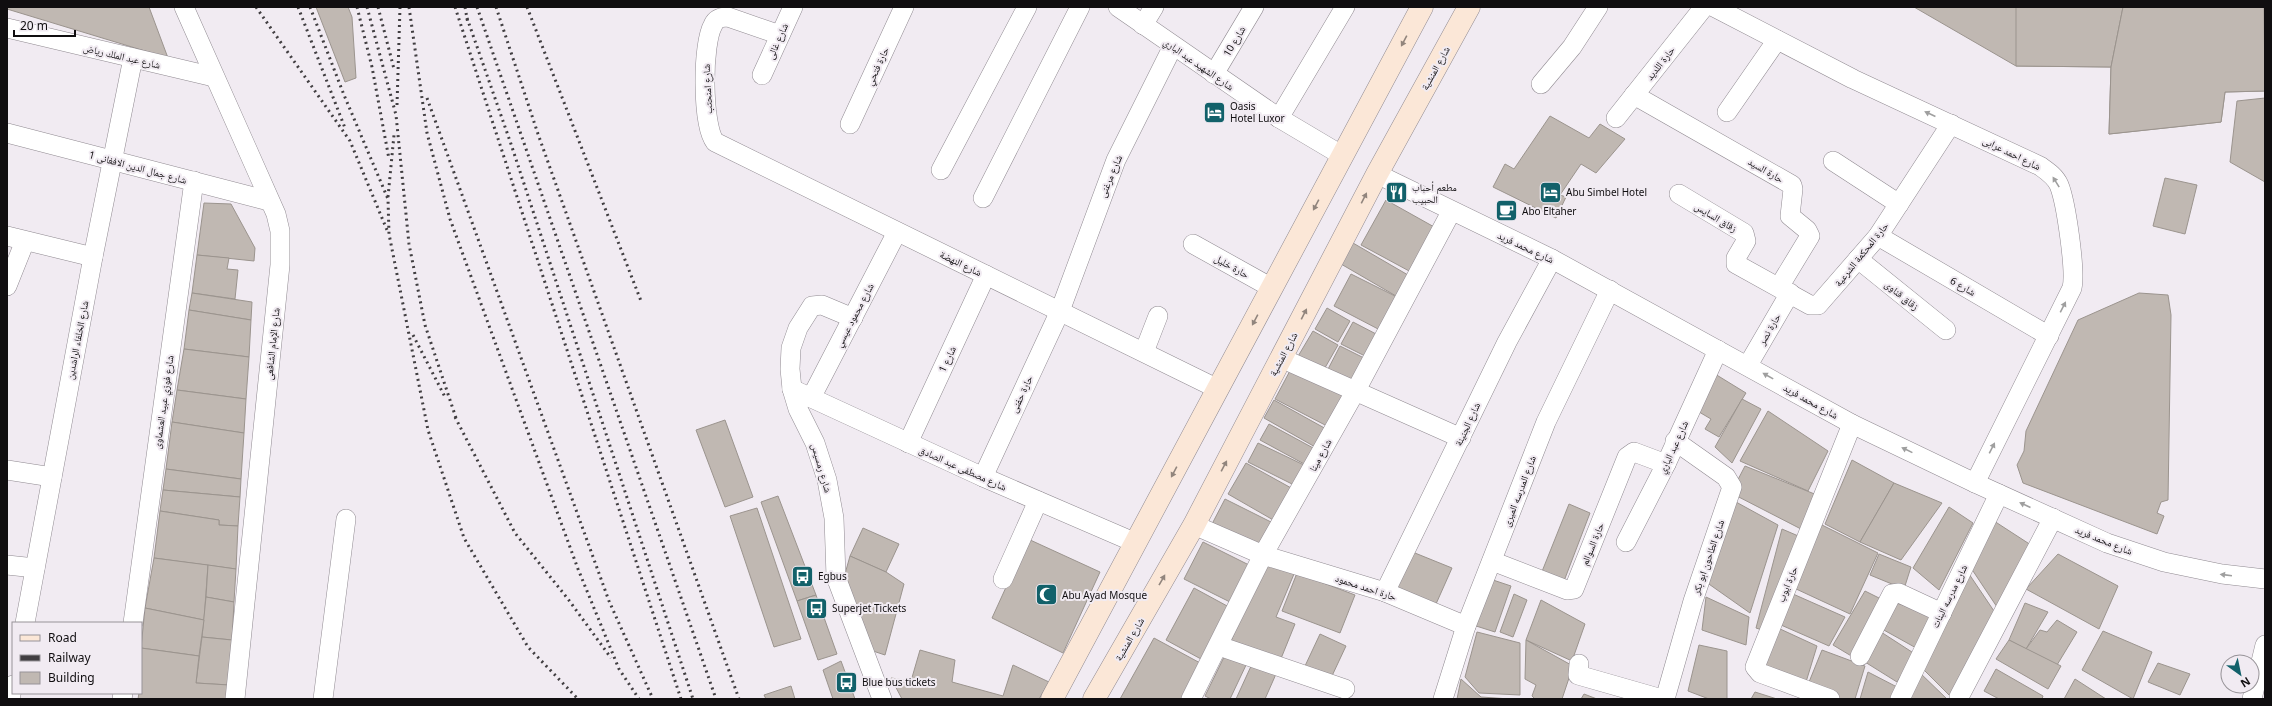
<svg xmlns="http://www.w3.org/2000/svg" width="2272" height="706" font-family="'Noto Sans','Noto Naskh Arabic',sans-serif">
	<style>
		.building { fill: #c0b8b2; stroke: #9b948e }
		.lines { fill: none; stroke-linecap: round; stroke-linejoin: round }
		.minor-casing { stroke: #908a91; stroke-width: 20 }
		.secondary-casing { stroke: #908a91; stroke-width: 23 }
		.minor { stroke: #fff; stroke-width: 19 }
		.secondary { stroke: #fbe7d7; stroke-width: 22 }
		.rail { stroke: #413e41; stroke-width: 3; stroke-dasharray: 2 4; stroke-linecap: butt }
		.oneway { fill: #91857d }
		.oneway2 { fill: #9f9f9f }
		.labels { text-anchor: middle; stroke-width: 4; stroke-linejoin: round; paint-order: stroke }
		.street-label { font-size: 10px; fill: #100e10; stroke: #f1ebf2 }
		.poi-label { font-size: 10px; fill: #100e10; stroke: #f1ebf2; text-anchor: start }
	</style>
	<rect width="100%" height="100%" fill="#f1ebf2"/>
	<g class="building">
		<polygon points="7,7 149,7 168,58 7,9"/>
		<polygon points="316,7 348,7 352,17 356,78 345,82"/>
		<polygon points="1914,7 2264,7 2265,91 2225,92 2221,122 2109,134 2111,67 2016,66"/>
		<polygon points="2016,7 2123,7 2111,67 2016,66"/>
		<polygon points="2123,7 2264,7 2265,91 2225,92 2221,122 2109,134 2111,67"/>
		<polygon points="2265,98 2265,182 2230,162 2237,101"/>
		<polygon points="1550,116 1589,138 1600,124 1625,139 1596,173 1581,164 1560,195 1566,197 1556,218 1493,187 1505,164 1514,169"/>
		<polygon points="2165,178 2197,185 2185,234 2153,226"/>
		<polygon points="1386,200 1436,228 1411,272 1361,245"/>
		<polygon points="204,203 231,204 255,248 254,261 197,255"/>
		<polygon points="1353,243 1408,275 1396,296 1341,264"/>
		<polygon points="197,255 229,258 227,269 238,270 235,299 192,293"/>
		<polygon points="1351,274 1397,297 1380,330 1334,306"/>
		<polygon points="192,293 252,302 251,320 189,310"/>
		<polygon points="2139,293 2168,295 2171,315 2168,500 2161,502 2157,513 2164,516 2157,534 2023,483 2017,465 2024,451 2026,431 2078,320"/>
		<polygon points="1327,308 1350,321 1338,342 1315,329"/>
		<polygon points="189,310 251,320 249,357 184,349"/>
		<polygon points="1353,322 1378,335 1367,357 1341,344"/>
		<polygon points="1313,331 1338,345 1322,373 1297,358"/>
		<polygon points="1340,346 1366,359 1352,386 1326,373"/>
		<polygon points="184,349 249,357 246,399 177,390"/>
		<polygon points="1292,367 1344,394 1327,426 1275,399"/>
		<polygon points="1715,374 1746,393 1719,437 1705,429 1711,419 1694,409"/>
		<polygon points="177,390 246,399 244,433 172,422"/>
		<polygon points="1742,399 1761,409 1732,463 1715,447"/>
		<polygon points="1274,400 1328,430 1317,448 1264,418"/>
		<polygon points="1768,411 1828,451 1808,491 1740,461"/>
		<polygon points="725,420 753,497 725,507 696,430"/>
		<polygon points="172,422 244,433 241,479 166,469"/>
		<polygon points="1269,424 1315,449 1306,465 1260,440"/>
		<polygon points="1258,443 1304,465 1294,485 1248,462"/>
		<polygon points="1852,460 1894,483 1860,542 1825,524"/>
		<polygon points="1246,463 1293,489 1275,521 1228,494"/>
		<polygon points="1745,466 1817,495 1801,529 1731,493"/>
		<polygon points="166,469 241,479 240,497 163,490"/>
		<polygon points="1894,483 1942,503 1901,560 1860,542"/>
		<polygon points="163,490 240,497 238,526 219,525 219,520 160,511"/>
		<polygon points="778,496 816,595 797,601 761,502"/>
		<polygon points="1225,499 1275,524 1262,549 1212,524"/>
		<polygon points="1736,502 1778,525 1750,613 1706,582"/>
		<polygon points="1569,504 1590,513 1564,581 1541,574"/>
		<polygon points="1949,507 1973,523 1939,590 1913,568"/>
		<polygon points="757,508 801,639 774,647 730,516"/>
		<polygon points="160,511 219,520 219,525 238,526 236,569 154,558"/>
		<polygon points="1994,521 2031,545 1997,607 1971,568"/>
		<polygon points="1818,523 1878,553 1850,614 1794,588"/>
		<polygon points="863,528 899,544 886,572 850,556"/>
		<polygon points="1782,529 1803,538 1765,631 1756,628"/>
		<polygon points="1028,539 1100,572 1063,653 992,618"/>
		<polygon points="1203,542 1249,565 1230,602 1184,579"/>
		<polygon points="1410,551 1452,568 1436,604 1394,586"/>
		<polygon points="1879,554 1911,567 1904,589 1870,575"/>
		<polygon points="2058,554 2118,586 2099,629 2026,589"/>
		<polygon points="850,556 886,572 904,584 885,655 873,651 843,581"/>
		<polygon points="154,558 208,565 204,620 145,608"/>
		<polygon points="1264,562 1294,574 1276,617 1295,624 1280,661 1231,641"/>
		<polygon points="208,565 236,569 234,602 206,597"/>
		<polygon points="1967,571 1996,614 1951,697 1922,668"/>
		<polygon points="1297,573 1355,595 1340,633 1282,611"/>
		<polygon points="1490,579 1511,586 1495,632 1473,625"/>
		<polygon points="1194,588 1229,607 1201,659 1166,640"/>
		<polygon points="1865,591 1883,600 1853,657 1833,645"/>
		<polygon points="1514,594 1527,600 1513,637 1500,632"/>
		<polygon points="1793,594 1845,617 1829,646 1781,625"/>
		<polygon points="816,595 837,654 818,660 797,601"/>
		<polygon points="206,597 234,602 232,640 202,637"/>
		<polygon points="1706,597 1749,617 1746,645 1702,630"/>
		<polygon points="1541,600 1585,624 1572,661 1526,640"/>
		<polygon points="1893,602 1935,615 1918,649 1882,629"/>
		<polygon points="2025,603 2048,612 2026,649 2009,640"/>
		<polygon points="145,608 204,620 199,656 141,648"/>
		<polygon points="2057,620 2077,632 2057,665 2026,649 2040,630 2047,632"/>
		<polygon points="1778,628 1817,646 1806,682 1760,667"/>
		<polygon points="2103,631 2152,652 2133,699 2082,670"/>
		<polygon points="1477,632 1520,643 1520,695 1479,693 1465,677"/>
		<polygon points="1881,632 1915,654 1897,682 1865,662"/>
		<polygon points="1320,634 1346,646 1331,678 1305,666"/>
		<polygon points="202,637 232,640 229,685 196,683"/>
		<polygon points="1154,638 1202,664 1183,699 1120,699"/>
		<polygon points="1526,640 1573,666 1562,699 1535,699 1532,696 1536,685 1525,679"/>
		<polygon points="2009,640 2061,666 2048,689 1996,659"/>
		<polygon points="1699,645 1727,651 1727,699 1709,699 1688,691"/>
		<polygon points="141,648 199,656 196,683 229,685 228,699 138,699 139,693 141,693"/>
		<polygon points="920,650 955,660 952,682 1003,696 1013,665 1049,682 1039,699 902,699 891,678 911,681"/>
		<polygon points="1822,650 1865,666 1855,699 1838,699 1807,687"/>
		<polygon points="1226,653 1247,663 1230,699 1211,699 1205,696"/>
		<polygon points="841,661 855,699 833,699 823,670"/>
		<polygon points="2158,663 2190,674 2180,695 2148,682"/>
		<polygon points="1252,664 1276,674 1265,699 1236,699"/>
		<polygon points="1996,669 2043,696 2042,699 1999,699 1984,691"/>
		<polygon points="1918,671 1947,699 1905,699"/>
		<polygon points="1868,672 1897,687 1892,699 1860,699"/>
		<polygon points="1461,679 1481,697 1510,699 1457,699"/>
		<polygon points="2075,679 2106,699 2064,699"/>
		<polygon points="791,686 795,699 766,699 764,695"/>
		<polygon points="1755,692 1777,699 1751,699"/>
		<polygon points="1584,694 1597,699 1581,699"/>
	</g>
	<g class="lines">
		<defs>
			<g id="minor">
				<polyline points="184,7 276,214 280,231 280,265 235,699"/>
				<polyline points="1118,7 1279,118 1343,156"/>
				<path d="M 1714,7 L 1853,79 L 2040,166 C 2047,171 2055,176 2059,185 C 2066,202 2076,271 2072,288 L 1975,483"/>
				<polyline points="1143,25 1154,7"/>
				<polyline points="7,28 214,77"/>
				<path d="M 780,35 L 728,17 C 722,17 716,18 713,25 C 702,44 702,125 715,142 L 1218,389"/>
				<polyline points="1214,74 1254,7"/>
				<polyline points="762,75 793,7"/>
				<polyline points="1541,84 1572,47 1598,7"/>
				<polyline points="1634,95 1792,185 1793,189 1790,216 1807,230 1810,236 1779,287"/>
				<polyline points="1727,112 1777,40"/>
				<polyline points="1279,118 1345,7"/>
				<polyline points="1616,118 1704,7"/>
				<polyline points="850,124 904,7"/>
				<polyline points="7,133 269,201"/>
				<polyline points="1833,161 1899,204"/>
				<polyline points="941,170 1027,7"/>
				<polyline points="1377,174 1552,259 1852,424 1975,483 2107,543 2164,562 2222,574 2265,579"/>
				<polyline points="1679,194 1744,233 1746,241 1736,258 1736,264 1810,305 1818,305 1878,236 1951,124"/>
				<polyline points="983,198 1080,7"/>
				<polyline points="7,236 93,257"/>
				<polyline points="1878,236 2049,336"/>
				<polyline points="1193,244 1272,288"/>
				<polyline points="1858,259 1946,330"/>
				<polyline points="7,286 25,241"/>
				<polyline points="853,318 822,305 812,306 798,328 791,348 790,369 792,389 798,409 815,443 827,480 834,518 836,577 882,699"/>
				<polyline points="1144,352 1158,316"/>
				<polyline points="1281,358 1461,438"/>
				<polyline points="1748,365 1790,293"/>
				<polyline points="792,389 983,477 1136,543"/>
				<polyline points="811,398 897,232"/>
				<polyline points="908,443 986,275"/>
				<polyline points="7,470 52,477"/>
				<polyline points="983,477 1060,311 1116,160 1173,46"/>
				<polyline points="1194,525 1263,555 1385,592 1466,626"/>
				<polyline points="1626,542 1666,464 1718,350"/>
				<polyline points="1492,561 1567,590 1574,589 1627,457 1634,452 1666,464"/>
				<polyline points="7,565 35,568"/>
				<polyline points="1003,579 1038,501"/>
				<polyline points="1385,592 1507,342 1552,259"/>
				<polyline points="25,623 93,257 133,58"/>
				<polyline points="133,623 194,181"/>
				<polyline points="1219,646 1345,689"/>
				<polyline points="1860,656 1892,594 1899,593 1942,613"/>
				<polyline points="1579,664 1578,675 1662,699"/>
				<polyline points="1959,697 2053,518"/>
				<polyline points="10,699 13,685"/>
				<polyline points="122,699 123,693"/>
				<polyline points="323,699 346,519"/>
				<polyline points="1191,699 1263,555 1355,392 1451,212"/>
				<polyline points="1443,699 1466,626 1546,422 1610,290"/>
				<polyline points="1665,699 1693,601 1732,487 1726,477 1675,441"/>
				<polyline points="1830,699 1760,673 1755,667 1852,424"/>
				<polyline points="1900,699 1999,494"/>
				<polyline points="2252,699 2265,645"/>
			</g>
			<g id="secondary">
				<polyline points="1052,699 1422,7"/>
				<polyline points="1094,699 1194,525 1377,174 1469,7"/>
			</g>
		</defs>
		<use href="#minor" class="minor-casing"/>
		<use href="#secondary" class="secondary-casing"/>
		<use href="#minor" class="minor"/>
		<use href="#secondary" class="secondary"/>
		<g class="rail">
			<polyline points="256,7 350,141 387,230"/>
			<polyline points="298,7 345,128"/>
			<polyline points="310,7 344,95 388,199 389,234 428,430 464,538 528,647 578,699"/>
			<polyline points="357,7 372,67 389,159"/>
			<polyline points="367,7 396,115 409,244 425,325 457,421"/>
			<polyline points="378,7 394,69"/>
			<polyline points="409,7 427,133 450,219 578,569 619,669 639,699"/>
			<polyline points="455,7 681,699"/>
			<polyline points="465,7 468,24"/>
			<polyline points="477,7 716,699"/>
			<polyline points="496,7 538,134 739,699"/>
			<polyline points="527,7 641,301"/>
			<polyline points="467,18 511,144 693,699"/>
			<polyline points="427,98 609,601 653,699"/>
			<polyline points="397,105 400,7"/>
			<polyline points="388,197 394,135"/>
			<polyline points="413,335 445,397"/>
			<polyline points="455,417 515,533 568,599 611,658"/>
		</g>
	</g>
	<defs><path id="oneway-solid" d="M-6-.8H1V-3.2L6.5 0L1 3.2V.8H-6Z"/></defs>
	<g class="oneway">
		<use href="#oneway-solid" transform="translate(1404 41) rotate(118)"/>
		<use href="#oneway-solid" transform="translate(1364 198) rotate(-63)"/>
		<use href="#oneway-solid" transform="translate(1316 205) rotate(118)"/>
		<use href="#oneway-solid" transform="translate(1304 314) rotate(-63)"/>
		<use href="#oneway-solid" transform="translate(1255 320) rotate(118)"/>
		<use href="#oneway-solid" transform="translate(1224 466) rotate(-62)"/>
		<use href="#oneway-solid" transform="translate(1174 472) rotate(118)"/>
		<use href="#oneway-solid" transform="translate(1162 580) rotate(-60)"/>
	</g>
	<g class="oneway2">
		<use href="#oneway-solid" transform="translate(1930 114) rotate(-155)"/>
		<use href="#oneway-solid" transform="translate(2056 182) rotate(-122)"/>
		<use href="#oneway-solid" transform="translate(2063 307) rotate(-63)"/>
		<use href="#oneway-solid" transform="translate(1768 376) rotate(-151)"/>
		<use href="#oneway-solid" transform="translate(1992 448) rotate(-63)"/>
		<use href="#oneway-solid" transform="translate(1907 450) rotate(-154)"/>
		<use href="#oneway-solid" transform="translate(2025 505) rotate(-156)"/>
		<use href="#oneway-solid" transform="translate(2226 575) rotate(-173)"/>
	</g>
	<defs>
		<symbol id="hotel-square" viewBox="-11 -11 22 22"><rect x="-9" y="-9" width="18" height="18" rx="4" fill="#12616a" stroke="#f1ebf2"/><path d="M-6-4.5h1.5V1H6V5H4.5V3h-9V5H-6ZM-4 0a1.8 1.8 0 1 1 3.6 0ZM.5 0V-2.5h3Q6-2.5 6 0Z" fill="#fff"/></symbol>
		<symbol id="restaurant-square" viewBox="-11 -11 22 22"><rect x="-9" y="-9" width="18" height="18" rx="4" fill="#12616a" stroke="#f1ebf2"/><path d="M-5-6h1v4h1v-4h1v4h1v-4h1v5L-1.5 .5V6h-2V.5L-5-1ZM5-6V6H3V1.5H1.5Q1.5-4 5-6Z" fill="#fff"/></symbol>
		<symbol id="cafe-square" viewBox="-11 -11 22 22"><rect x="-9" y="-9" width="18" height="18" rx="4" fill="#12616a" stroke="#f1ebf2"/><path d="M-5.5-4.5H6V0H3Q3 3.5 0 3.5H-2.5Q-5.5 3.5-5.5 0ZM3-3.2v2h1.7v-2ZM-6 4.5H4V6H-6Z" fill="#fff"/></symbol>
		<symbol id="bus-square" viewBox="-11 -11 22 22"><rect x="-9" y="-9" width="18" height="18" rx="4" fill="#12616a" stroke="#f1ebf2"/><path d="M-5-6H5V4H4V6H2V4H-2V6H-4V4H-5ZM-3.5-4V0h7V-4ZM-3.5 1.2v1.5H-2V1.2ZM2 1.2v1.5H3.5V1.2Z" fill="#fff"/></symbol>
		<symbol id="mosque-square" viewBox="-11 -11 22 22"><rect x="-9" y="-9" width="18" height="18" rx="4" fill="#12616a" stroke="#f1ebf2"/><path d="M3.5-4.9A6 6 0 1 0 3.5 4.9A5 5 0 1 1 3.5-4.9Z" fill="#fff"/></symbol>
	</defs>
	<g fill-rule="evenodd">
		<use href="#hotel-square" x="1202" y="100" width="25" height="25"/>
		<use href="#hotel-square" x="1538" y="180" width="25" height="25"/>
		<use href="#restaurant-square" x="1384" y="180" width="25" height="25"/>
		<use href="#cafe-square" x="1494" y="198" width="25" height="25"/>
		<use href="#bus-square" x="790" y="564" width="25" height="25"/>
		<use href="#mosque-square" x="1034" y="582" width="25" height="25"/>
		<use href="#bus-square" x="804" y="596" width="25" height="25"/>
		<use href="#bus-square" x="834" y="670" width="25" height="25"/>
	</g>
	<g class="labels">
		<g class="street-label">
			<text transform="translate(777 41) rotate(-66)" y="4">شارع غالى</text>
			<text transform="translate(1234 41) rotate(-59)" y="4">شارع 10</text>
			<text transform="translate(122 56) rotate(13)" y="4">شارع عبد الملك رياض</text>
			<text transform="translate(1660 63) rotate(-52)" y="4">حارة اللديد</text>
			<text transform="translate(1199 64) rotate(35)" y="4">شارع الشهيد عبد الباري</text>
			<text transform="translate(877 66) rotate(-65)" y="4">حارة فتحي</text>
			<text transform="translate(1435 68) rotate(-61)" y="4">شارع المنشية</text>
			<text transform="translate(707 89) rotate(-93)" y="4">شارع امنحتب</text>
			<text transform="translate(2012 153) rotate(26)" y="4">شارع احمد عرابى</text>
			<text transform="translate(138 167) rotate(15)" y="4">شارع جمال الدين الافغانى 1</text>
			<text transform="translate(1766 170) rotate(30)" y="4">حارة السيد</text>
			<text transform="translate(1110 176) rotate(-67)" y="4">شارع مرغنى</text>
			<text transform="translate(1716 217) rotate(31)" y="4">زقاق السايس</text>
			<text transform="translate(1526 247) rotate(25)" y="4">شارع محمد فريد</text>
			<text transform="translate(1861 254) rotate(-51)" y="4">حارة المحكمة الشرعية</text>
			<text transform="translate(961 263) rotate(26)" y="4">شارع النهضة</text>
			<text transform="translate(1232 266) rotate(29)" y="4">حارة خليل</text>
			<text transform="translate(1963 286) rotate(30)" y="4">شارع 6</text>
			<text transform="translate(1902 295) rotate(39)" y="4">زقاق قناوى</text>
			<text transform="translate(854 315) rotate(-62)" y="4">شارع محمود عيسي</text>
			<text transform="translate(1769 329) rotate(-60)" y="4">حارة نصر</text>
			<text transform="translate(77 340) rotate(-79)" y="4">شارع الخلفاء الراشدين</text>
			<text transform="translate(272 344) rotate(-84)" y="4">شارع الإمام الشافعى</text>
			<text transform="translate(1283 354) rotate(-62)" y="4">شارع المنشية</text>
			<text transform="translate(947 359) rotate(-65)" y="4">شارع 1</text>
			<text transform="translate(1021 394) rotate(-65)" y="4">حارة حفنى</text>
			<text transform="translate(1811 401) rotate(29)" y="4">شارع محمد فريد</text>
			<text transform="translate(163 402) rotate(-82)" y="4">شارع فوزي عبيد العشماوى</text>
			<text transform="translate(1467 424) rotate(-65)" y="4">شارع الجنينة</text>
			<text transform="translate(1673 447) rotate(-65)" y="4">شارع عبد الباري</text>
			<text transform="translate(1320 455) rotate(-61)" y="4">شارع مينا</text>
			<text transform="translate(822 468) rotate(74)" y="4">شارع رمسيس</text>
			<text transform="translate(963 468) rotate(24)" y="4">شارع مصطفى عبد الصادق</text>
			<text transform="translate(1519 491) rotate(-69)" y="4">شارع المدرسه الميرى</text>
			<text transform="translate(2104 540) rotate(22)" y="4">شارع محمد فريد</text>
			<text transform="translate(1592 544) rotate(-68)" y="4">حارة السوالم</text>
			<text transform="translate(1708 557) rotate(-71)" y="4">شارع الطاحون ابو بكر</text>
			<text transform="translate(1787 584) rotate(-68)" y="4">حارة ايوب</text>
			<text transform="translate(1366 587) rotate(18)" y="4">حارة احمد محمود</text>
			<text transform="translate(1949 596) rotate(-64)" y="4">شارع مدرسه البنات</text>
			<text transform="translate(1129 639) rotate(-60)" y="4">شارع المنشية</text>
		</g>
		<g class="poi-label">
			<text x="1230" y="110">Oasis<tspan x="1230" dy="12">Hotel Luxor</tspan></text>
			<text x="1412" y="191">مطعم أحباب<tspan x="1412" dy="12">الحبيب</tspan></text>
			<text x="1566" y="196">Abu Simbel Hotel</text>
			<text x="1522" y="215">Abo Eltaher</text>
			<text x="818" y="580">Egbus</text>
			<text x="1062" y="599">Abu Ayad Mosque</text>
			<text x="832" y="612">Superjet Tickets</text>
			<text x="862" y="686">Blue bus tickets</text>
		</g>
	</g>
	<rect width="2272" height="706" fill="none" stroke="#100e10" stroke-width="16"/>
	<rect x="12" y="622" width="130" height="72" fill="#f1ebf2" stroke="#979398"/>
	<rect x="20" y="635" width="20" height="6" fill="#fbe7d7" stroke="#979398"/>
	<text x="48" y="642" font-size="12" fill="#100e10">Road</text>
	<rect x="20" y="655" width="20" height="6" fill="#413e41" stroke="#979398"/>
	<text x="48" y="662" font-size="12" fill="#100e10">Railway</text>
	<rect x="20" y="672" width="20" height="12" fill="#c0b8b2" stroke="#979398"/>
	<text x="48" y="682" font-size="12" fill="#100e10">Building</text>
	<g transform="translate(2240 674) rotate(147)"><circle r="19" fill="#f1ebf2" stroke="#979398"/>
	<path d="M0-3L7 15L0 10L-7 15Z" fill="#12616a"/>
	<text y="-6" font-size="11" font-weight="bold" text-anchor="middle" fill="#100e10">N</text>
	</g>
	<path d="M14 30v6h61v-6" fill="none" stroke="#100e10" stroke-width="2"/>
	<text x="20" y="30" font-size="12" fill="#100e10" stroke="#f1ebf2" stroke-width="3" paint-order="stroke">20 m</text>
</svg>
